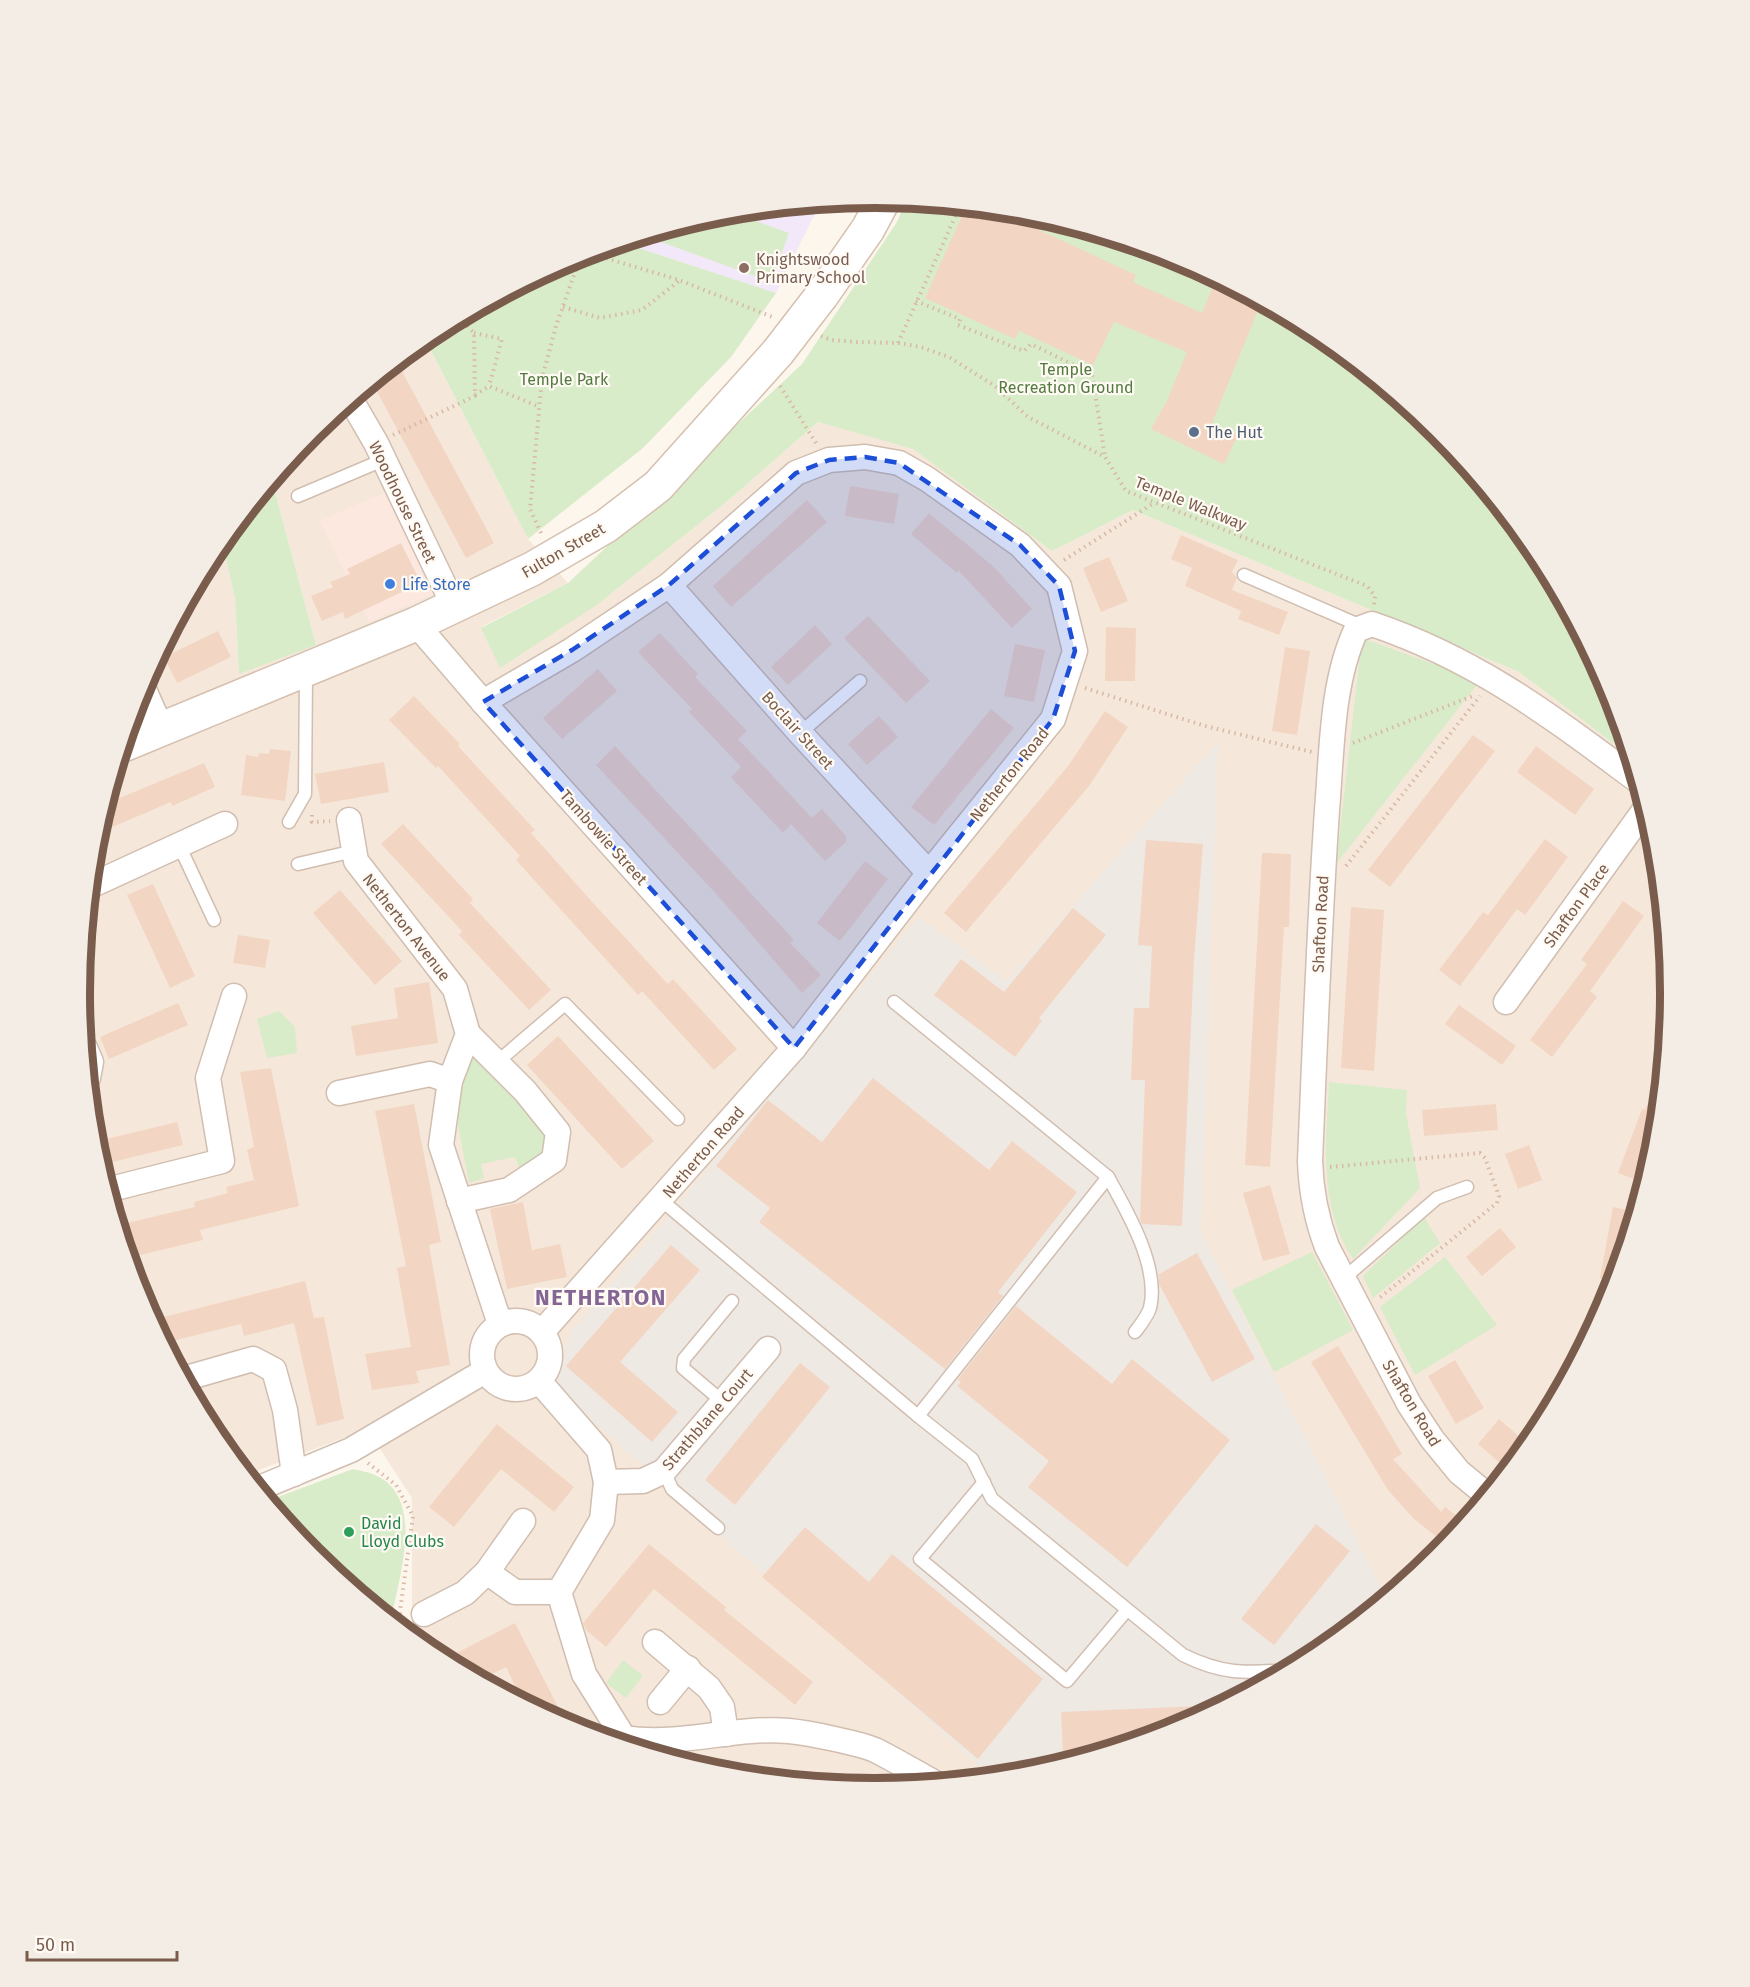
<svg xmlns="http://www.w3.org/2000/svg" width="1750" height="1987" font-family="'Fira Sans',sans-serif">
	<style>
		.residential { fill: #f5e8da }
		.commercial { fill: #fde8e0 }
		.industrial { fill: #efe9e4 }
		.education { fill: #f3e8fa }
		.green { fill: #d8ecc9 }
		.building { fill: #f3d5c3 }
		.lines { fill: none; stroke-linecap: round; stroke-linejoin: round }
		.lane-casing { stroke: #d1beb0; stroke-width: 15 }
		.street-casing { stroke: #d1beb0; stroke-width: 27 }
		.secondary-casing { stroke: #d6c0b0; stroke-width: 36 }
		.path { stroke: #d9b8a5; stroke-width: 4; stroke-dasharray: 1.5 4.5; stroke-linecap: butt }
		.lane { stroke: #fff; stroke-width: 12 }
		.street { stroke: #fff; stroke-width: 24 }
		.secondary { stroke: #fff; stroke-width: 33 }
		.secondary-bridge-casing { stroke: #d6c0b0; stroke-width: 36; stroke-linecap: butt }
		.secondary-bridge { stroke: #fff; stroke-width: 33 }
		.marked { fill: #1d4ed8; fill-opacity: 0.2; stroke: #1d4ed8; stroke-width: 4.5; stroke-dasharray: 12 8; stroke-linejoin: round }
		.education-dot { fill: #8d6e63; stroke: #fffaf3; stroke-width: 2 }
		.service-dot { fill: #5c6f8a; stroke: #fffaf3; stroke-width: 2 }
		.shop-dot { fill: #3f7fe0; stroke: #fffaf3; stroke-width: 2 }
		.leisure-dot { fill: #2e9e5b; stroke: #fffaf3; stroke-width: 2 }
		.labels { text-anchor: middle; stroke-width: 4.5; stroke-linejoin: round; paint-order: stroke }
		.education-label { font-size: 16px; fill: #785e54; stroke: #fffaf3; text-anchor: start }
		.park-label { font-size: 16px; fill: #537a41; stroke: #fffaf3 }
		.service-label { font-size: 16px; fill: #4e5e75; stroke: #fffaf3; text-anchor: start }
		.street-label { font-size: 16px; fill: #7a5c4d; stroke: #fffaf3 }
		.shop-label { font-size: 16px; fill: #366cbe; stroke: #fffaf3; text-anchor: start }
		.leisure-label { font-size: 16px; fill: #27864d; stroke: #fffaf3; text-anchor: start }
		.district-label { font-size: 22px; font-weight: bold; letter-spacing: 1.5px; fill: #846695; stroke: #fffaf3 }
		.rim { fill: none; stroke: #7a5c4d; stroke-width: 8 }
	</style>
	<rect width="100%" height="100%" fill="#fdf6ec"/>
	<polygon class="residential" points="425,339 528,539 568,583 481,627 598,604 729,500 818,422 913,448 1052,551 1133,510 1519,672 1630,756 1655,839 1670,994 1655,1149 1610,1298 1536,1436 1437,1556 1317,1655 1030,1774 875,1789 719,1774 570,1728 433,1655 412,1638 412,1498 367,1429 246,1475 213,1435 140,1298 95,1148 80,993 95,838 140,689 214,551 222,541 235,599 239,673 316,645 272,481 313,431"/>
	<polygon class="commercial" points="388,491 435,593 369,622 320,521"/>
	<polygon class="industrial" points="1218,742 1201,1232 1386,1598 1317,1655 1179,1729 1030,1774 992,1777 553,1386 572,1331 919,917 1006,982"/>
	<polygon class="education" points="820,203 776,293 623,243 720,213"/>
	<g class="green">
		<polygon points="906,201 1031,213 1180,259 1317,332 1438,431 1537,552 1610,689 1630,756 1519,672 1133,510 1052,551 913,449 818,422 729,500 598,604 500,668 481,628 568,583 802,364 897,222"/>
		<polygon points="731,212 789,233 771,282 661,242 665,230"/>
		<polygon points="623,243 776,293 731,357 643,448 528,539 425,339 571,258"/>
		<polygon points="272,481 316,645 239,674 235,599 222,541"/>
		<polygon points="1362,638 1480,681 1336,864"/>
		<polygon points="279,1011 295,1027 297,1053 267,1058 257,1019"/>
		<polygon points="472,1057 489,1067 549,1135 542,1159 520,1170 515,1157 481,1164 484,1178 469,1183 452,1093"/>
		<path d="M 1329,1082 L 1407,1090 L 1406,1113 L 1420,1188 L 1353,1259 C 1318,1207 1326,1142 1329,1082 Z"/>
		<polygon points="1424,1217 1440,1243 1373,1298 1363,1276"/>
		<polygon points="1312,1252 1353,1330 1274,1372 1232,1290"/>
		<polygon points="1445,1257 1497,1325 1415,1375 1380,1307"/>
		<path d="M 353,1469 C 360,1471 369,1472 375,1475 C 427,1498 398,1579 391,1621 L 312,1556 L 267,1501 Z"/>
		<polygon points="623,1660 643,1676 626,1698 606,1683"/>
	</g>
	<g class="building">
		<polygon points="966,207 1020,212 1016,219 1136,275 1133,282 1202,313 1214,284 1261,303 1212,423 1238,435 1224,464 1151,429 1167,401 1187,352 1114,322 1093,365 1019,331 1015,339 925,298"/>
		<polygon points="397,362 494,543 466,558 372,382"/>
		<polygon points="850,486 899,494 894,524 845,516"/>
		<polygon points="807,500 827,522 731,607 713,586"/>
		<polygon points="929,513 994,567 1032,609 1012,628 958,570 957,573 911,534"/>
		<polygon points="1181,535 1238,560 1232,572 1237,578 1232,590 1288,612 1279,635 1238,619 1241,611 1185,586 1192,568 1171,559"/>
		<polygon points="401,543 421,583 345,619 343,612 322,621 311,596 333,587 330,582 350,574 347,569"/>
		<polygon points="1109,557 1128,601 1101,612 1083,568"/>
		<polygon points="868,616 930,681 906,703 844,638"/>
		<polygon points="815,625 832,644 788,685 771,667"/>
		<polygon points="1106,627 1136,628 1135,681 1105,681"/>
		<polygon points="218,631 231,657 177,683 164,657"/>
		<polygon points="660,633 698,674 695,677 747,731 738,739 812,818 822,809 846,836 846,842 825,861 791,824 783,833 731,777 741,767 689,712 692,709 638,652"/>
		<polygon points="1015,644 1045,650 1034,702 1004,696"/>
		<polygon points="1285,647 1310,651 1297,735 1272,731"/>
		<polygon points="598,669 617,691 562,739 543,718"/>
		<polygon points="414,696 460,744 458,746 535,830 531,833 594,904 668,984 673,979 737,1049 714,1070 642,991 638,995 516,860 520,856 438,766 436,768 389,720"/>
		<polygon points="991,709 1014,728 934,825 911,807"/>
		<polygon points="1105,711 1128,727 1089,786 966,932 944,913 1068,766"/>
		<polygon points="879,716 898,737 867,765 848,744"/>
		<polygon points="1473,735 1495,751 1390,887 1368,870"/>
		<polygon points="615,746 794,940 790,943 821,975 802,993 719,897 596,765"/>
		<polygon points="1536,746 1594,789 1575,815 1517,772"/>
		<polygon points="270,749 291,751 285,801 241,795 246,755 258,757 259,753 269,754"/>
		<polygon points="384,762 389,792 321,804 315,774"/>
		<polygon points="204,763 215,787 172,806 171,802 96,834 105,804"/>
		<polygon points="403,824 473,899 470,903 551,990 529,1010 459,935 462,931 381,844"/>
		<polygon points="1545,839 1568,857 1525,915 1517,909 1460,986 1439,970 1483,912 1488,915"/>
		<polygon points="1146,840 1203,844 1194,959 1182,1226 1142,1224 1140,1219 1145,1080 1131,1080 1134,1008 1149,1008 1152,946 1138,945"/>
		<polygon points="1262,853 1291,854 1289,927 1284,927 1270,1167 1245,1165"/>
		<polygon points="865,861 888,879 840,941 817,923"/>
		<polygon points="153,884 195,976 170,988 127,895"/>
		<polygon points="340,890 402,961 375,985 313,913"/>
		<polygon points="1623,901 1644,916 1590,991 1597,997 1552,1057 1530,1040 1587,964 1581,960"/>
		<polygon points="1351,907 1384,910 1374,1071 1341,1068"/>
		<polygon points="1073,908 1106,935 1039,1018 1042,1021 1015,1057 934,995 961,959 1004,992"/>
		<polygon points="238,935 270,940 265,968 233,963"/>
		<polygon points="429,982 438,1043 356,1056 351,1026 398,1018 394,988"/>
		<polygon points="178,1003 188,1025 109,1059 100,1037"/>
		<polygon points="1459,1005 1516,1046 1502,1065 1445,1024"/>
		<polygon points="558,1036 654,1141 622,1169 527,1065"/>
		<polygon points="271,1068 299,1206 200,1230 203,1240 128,1258 118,1225 195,1207 194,1202 228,1193 226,1187 254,1180 247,1150 254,1147 240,1072"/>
		<polygon points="873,1078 989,1170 1012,1141 1077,1192 998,1292 1003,1296 945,1369 759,1222 770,1208 716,1166 768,1100 822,1142"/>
		<polygon points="1659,1079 1662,1079 1655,1149 1644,1183 1618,1173 1642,1109 1645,1110"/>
		<polygon points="414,1104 441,1242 429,1245 450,1365 416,1371 419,1383 372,1390 365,1354 411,1347 397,1268 406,1266 375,1111"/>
		<polygon points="1496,1104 1498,1130 1424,1136 1422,1110"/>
		<polygon points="177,1122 183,1145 100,1165 94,1142"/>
		<polygon points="1529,1145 1542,1180 1518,1189 1505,1154"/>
		<polygon points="1270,1185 1290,1254 1263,1261 1243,1193"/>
		<polygon points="523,1202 532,1250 560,1244 567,1277 507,1289 490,1209"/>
		<polygon points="1613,1207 1636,1212 1615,1281 1600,1278"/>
		<polygon points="1500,1228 1516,1247 1482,1276 1466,1257"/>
		<polygon points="671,1245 700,1270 620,1362 678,1412 652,1442 566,1366"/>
		<polygon points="1197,1253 1255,1359 1212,1382 1159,1284 1159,1274"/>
		<polygon points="305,1281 314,1318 324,1317 344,1419 317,1426 294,1323 244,1336 241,1324 164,1343 152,1320"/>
		<polygon points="1016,1306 1112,1384 1132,1359 1230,1440 1127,1567 1028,1487 1049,1461 957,1386 961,1382 958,1379"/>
		<polygon points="1338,1346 1402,1454 1393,1459 1441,1512 1445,1507 1465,1522 1447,1545 1414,1519 1388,1490 1311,1362"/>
		<polygon points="1455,1360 1484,1408 1456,1424 1428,1376"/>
		<polygon points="800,1363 830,1387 735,1505 705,1480"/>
		<polygon points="1499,1419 1529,1445 1508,1470 1478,1444"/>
		<polygon points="497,1424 574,1487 554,1512 501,1469 454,1527 429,1507"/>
		<polygon points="1316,1524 1350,1551 1274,1645 1241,1619"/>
		<polygon points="805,1527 869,1582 892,1554 1043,1679 978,1759 762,1577"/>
		<polygon points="649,1544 726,1607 724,1610 813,1682 795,1705 654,1589 606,1647 586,1630 583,1623"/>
		<polygon points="515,1623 556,1703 569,1728 523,1703 506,1667 480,1680 443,1660"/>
		<polygon points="1223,1705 1179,1729 1102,1752 1063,1754 1061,1712"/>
	</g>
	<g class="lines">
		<defs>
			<g id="lane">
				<polyline points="298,496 383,460"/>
				<polyline points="1244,575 1361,626"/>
				<polyline points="800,733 860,681"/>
				<polyline points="289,822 305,794 306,673"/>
				<polyline points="179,845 214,920"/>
				<polyline points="298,864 354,851"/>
				<polyline points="496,1063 565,1004 678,1119"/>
				<path d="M 1108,1177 C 1127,1211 1160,1267 1150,1308 C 1147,1317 1141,1324 1135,1332"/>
				<polyline points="661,1200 918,1416 1108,1177 894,1002"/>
				<polyline points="1343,1279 1437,1198 1467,1187"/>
				<polyline points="723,1402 683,1368 684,1359 732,1301"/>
				<path d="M 918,1416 L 972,1459 L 992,1499 L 1183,1655 C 1224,1675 1245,1673 1289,1670"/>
				<polyline points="664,1471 672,1489 718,1528"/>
				<polyline points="984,1482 920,1559 1067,1681 1127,1610"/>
			</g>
			<g id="street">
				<polyline points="351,400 376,443 454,606"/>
				<polyline points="669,585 800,733 929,873"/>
				<polyline points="416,624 483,702 794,1048"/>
				<polyline points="142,685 161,728"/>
				<polyline points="483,702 572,650 669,585 796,473 829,460 865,457 899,463 927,479 1020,545 1059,586 1075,651 1053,719 929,873 794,1048 542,1332"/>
				<polyline points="349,820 356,861 455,989 468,1034 450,1081 441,1145 500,1324"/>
				<polyline points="90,886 225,824"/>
				<polyline points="1506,1002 1646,808"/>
				<polyline points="85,1048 91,1062 88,1078"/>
				<polyline points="339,1093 430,1074 450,1081"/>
				<polyline points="107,1190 222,1161 208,1078 234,996"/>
				<polyline points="459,1201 509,1190 554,1160 558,1132 525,1091 468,1034"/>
				<circle cx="516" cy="1355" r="34"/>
				<polyline points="183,1379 253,1359 274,1370 285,1410 294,1474"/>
				<path d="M 539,1381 L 599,1450 L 606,1482 L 602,1520 L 559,1592 L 584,1674 L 624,1738 C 680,1747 734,1726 789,1731 C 809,1733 858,1743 875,1750 C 895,1760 915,1772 935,1783"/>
				<polyline points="606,1482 643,1481 664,1471 768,1349"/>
				<polyline points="257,1489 351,1450 485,1371"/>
				<path d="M 1487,1495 L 1459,1472 L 1432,1439 L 1409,1404 L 1327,1247 C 1316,1218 1311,1191 1310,1161 C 1315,1044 1319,927 1327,810 C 1332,752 1331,684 1356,630 L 1372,624 C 1478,660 1549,715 1637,780"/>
				<polyline points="487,1572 515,1592 559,1592"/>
				<polyline points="424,1614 465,1593 487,1572 523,1521"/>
				<polyline points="655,1642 709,1688 722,1707 726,1734"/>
				<polyline points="660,1702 688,1668"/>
			</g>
			<g id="secondary">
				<polyline points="822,295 868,229 884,199"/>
				<polyline points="123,745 416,624 532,569 606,526 658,486 778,352"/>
			</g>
		</defs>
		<use href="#lane" class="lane-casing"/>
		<use href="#street" class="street-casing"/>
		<use href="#secondary" class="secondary-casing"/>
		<g class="path">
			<polyline points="589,253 679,280 775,318"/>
			<polyline points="916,301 960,319 958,325 1024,351 1031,344 1092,374 1105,457"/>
			<polyline points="563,307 600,318 642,310 679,281"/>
			<polyline points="474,333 502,339 489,386"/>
			<polyline points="821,336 831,340 857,342 898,343 921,347 949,357 995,386 1028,417 1105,457 1126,491 1367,586 1375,596 1374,606"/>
			<polyline points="898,343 960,206"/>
			<polyline points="780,386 816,443"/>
			<polyline points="475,395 489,386 540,407"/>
			<polyline points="393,435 475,396 474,333 460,318"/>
			<polyline points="541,533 530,509 542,378 556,326 581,255"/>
			<polyline points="1064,560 1154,503"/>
			<polyline points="1085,688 1205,726 1312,752"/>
			<polyline points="1353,743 1475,695"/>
			<polyline points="312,815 312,822 330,821"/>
			<polyline points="1346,866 1480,696"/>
			<polyline points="1330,1167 1480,1153 1485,1158 1499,1196 1497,1203 1378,1299"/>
			<polyline points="368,1463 396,1485 413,1516 398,1626"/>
		</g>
		<use href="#lane" class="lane"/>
		<use href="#street" class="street"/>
		<use href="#secondary" class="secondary"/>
		<defs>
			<polyline id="secondary-bridge" points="778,352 822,295"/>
		</defs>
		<use href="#secondary-bridge" class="secondary-bridge-casing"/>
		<use href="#secondary-bridge" class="secondary-bridge"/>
	</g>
	<path class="marked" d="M 865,457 L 899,463 L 1020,545 L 1059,586 L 1075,651 L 1053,719 L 794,1048 L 483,702 L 572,650 L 669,585 L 796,473 L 829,460 Z"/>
	<circle class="education-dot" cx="744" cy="268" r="6"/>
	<circle class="service-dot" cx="1194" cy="432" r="6"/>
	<circle class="shop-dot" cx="390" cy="584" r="6"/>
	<circle class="leisure-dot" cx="349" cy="1532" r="6"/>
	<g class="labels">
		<g class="education-label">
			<text x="756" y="265">Knightswood<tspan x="756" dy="18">Primary School</tspan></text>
		</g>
		<g class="park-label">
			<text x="1066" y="375">Temple<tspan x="1066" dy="18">Recreation Ground</tspan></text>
			<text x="564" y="385">Temple Park</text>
		</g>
		<g class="service-label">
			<text x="1206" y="438">The Hut</text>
		</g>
		<g class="street-label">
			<text transform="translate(403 502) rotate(64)" y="6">Woodhouse Street</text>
			<text transform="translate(1191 503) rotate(22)" y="6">Temple Walkway</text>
			<text transform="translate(563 550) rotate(-30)" y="6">Fulton Street</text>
			<text transform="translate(798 730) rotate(48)" y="6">Boclair Street</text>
			<text transform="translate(1009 774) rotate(-51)" y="6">Netherton Road</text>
			<text transform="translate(604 837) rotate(48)" y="6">Tambowie Street</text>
			<text transform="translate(1576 905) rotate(-54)" y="6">Shafton Place</text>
			<text transform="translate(1320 924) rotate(-87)" y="6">Shafton Road</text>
			<text transform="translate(407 927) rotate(52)" y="6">Netherton Avenue</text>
			<text transform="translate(703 1152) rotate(-49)" y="6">Netherton Road</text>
			<text transform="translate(1412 1403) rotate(59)" y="6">Shafton Road</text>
			<text transform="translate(707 1419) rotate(-49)" y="6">Strathblane Court</text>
		</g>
		<g class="shop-label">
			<text x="402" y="590">Life Store</text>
		</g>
		<g class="leisure-label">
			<text x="361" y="1529">David<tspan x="361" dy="18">Lloyd Clubs</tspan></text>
		</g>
		<g class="district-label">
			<text x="601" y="1305">NETHERTON</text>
		</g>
	</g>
	<path d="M0 0H1750V1987H0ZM90 993a785 785 0 1 1 1570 0a785 785 0 1 1-1570 0Z" fill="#f4ede6" fill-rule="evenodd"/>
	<path class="rim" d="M90 993a785 785 0 1 1 1570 0a785 785 0 1 1-1570 0Z"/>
	<path d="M27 1951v9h150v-9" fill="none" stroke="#7a5c4d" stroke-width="3"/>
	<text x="36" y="1951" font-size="18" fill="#7a5c4d" stroke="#fffaf3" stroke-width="4.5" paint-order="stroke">50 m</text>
</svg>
